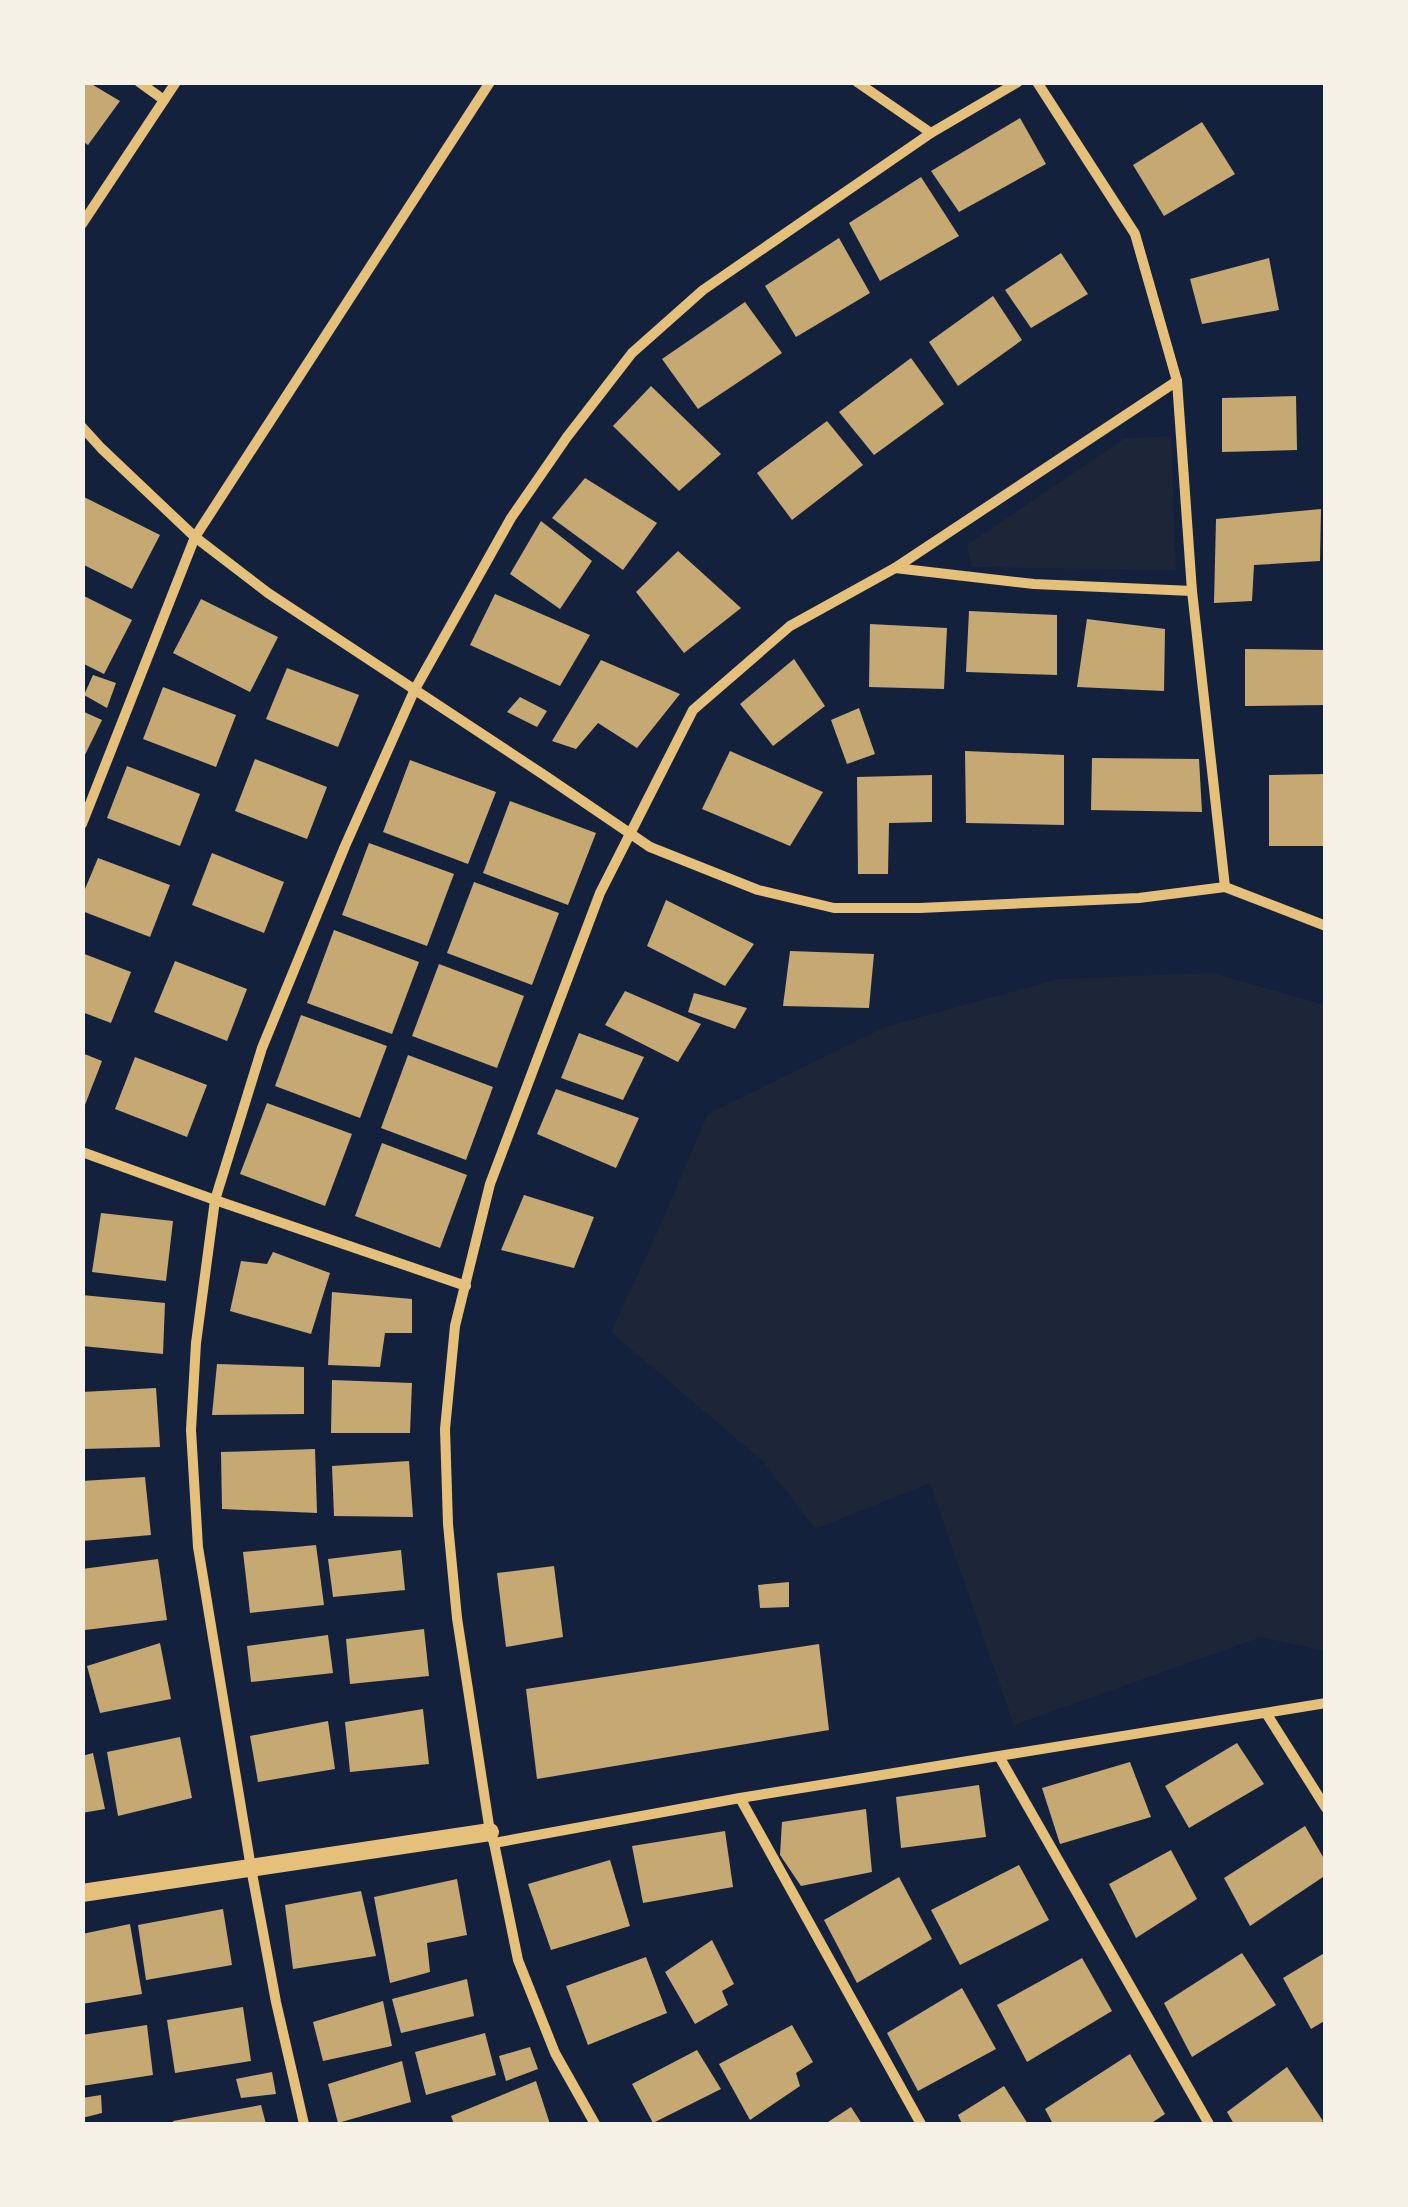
<svg xmlns="http://www.w3.org/2000/svg" width="1408" height="2207" font-family="Raleway,sans-serif">
	<style>
		.green { fill: #1d2539 }
		.building { fill: #c6a872 }
		.lines { fill: none; stroke-linecap: round; stroke-linejoin: round }
		.minor { stroke: #e5c07b; stroke-width: 10 }
		.tertiary { stroke: #e5c07b; stroke-width: 18 }
	</style>
	<rect width="100%" height="100%" fill="#14213d"/>
	<g class="green">
		<polygon points="1171,436 1176,570 972,567 967,545 1124,439"/>
		<polygon points="1212,973 1325,1005 1325,1651 1261,1637 1014,1725 930,1483 815,1529 764,1462 611,1332 658,1231 708,1114 885,1027 1059,979"/>
	</g>
	<g class="building">
		<polygon points="82,82 88,82 120,101 88,145 82,141"/>
		<polygon points="1020,118 1046,164 959,212 931,171"/>
		<polygon points="1202,122 1235,174 1164,216 1133,165"/>
		<polygon points="921,177 959,236 880,281 849,223"/>
		<polygon points="839,238 870,293 796,337 765,286"/>
		<polygon points="1061,253 1088,294 1031,328 1005,290"/>
		<polygon points="1269,258 1279,310 1202,324 1190,279"/>
		<polygon points="993,296 1022,340 958,386 929,342"/>
		<polygon points="745,302 782,353 698,409 662,359"/>
		<polygon points="911,358 944,404 874,455 839,412"/>
		<polygon points="651,386 721,454 679,491 613,426"/>
		<polygon points="1296,396 1297,450 1222,452 1222,398"/>
		<polygon points="827,421 863,465 792,520 757,473"/>
		<polygon points="585,478 657,523 623,570 552,518"/>
		<polygon points="82,496 160,535 132,589 82,564"/>
		<polygon points="1321,509 1320,561 1254,565 1252,601 1214,603 1216,519"/>
		<polygon points="541,521 592,561 560,609 510,574"/>
		<polygon points="678,551 741,608 684,653 636,592"/>
		<polygon points="495,594 590,635 560,686 470,645"/>
		<polygon points="82,595 132,620 104,674 82,663"/>
		<polygon points="201,599 278,637 250,692 173,653"/>
		<polygon points="969,611 1057,615 1057,675 966,672"/>
		<polygon points="1087,619 1165,629 1164,691 1077,687"/>
		<polygon points="870,624 947,628 944,689 869,687"/>
		<polygon points="1245,649 1326,650 1326,705 1245,706"/>
		<polygon points="794,659 825,706 773,746 740,704"/>
		<polygon points="601,660 680,694 637,748 598,723 576,749 552,741"/>
		<polygon points="287,668 359,695 338,747 266,719"/>
		<polygon points="93,675 116,683 107,708 84,695"/>
		<polygon points="163,687 236,715 216,767 143,739"/>
		<polygon points="520,697 547,711 537,727 507,712"/>
		<polygon points="859,708 875,754 847,764 831,720"/>
		<polygon points="82,711 102,720 82,761"/>
		<polygon points="730,751 823,792 790,846 702,809"/>
		<polygon points="965,751 1064,755 1064,825 966,823"/>
		<polygon points="1092,758 1199,759 1202,812 1091,810"/>
		<polygon points="255,759 327,787 307,839 235,811"/>
		<polygon points="410,760 496,792 468,864 383,832"/>
		<polygon points="127,766 200,794 180,846 107,818"/>
		<polygon points="1326,774 1326,846 1269,846 1269,775"/>
		<polygon points="932,775 932,822 889,823 888,874 858,874 857,777"/>
		<polygon points="510,801 596,833 568,905 483,873"/>
		<polygon points="369,843 454,874 427,946 342,915"/>
		<polygon points="212,853 284,882 264,933 192,905"/>
		<polygon points="98,858 170,885 150,937 82,911 82,896"/>
		<polygon points="474,882 559,913 532,985 447,953"/>
		<polygon points="666,900 754,944 725,986 647,946"/>
		<polygon points="334,930 419,962 392,1034 307,1003"/>
		<polygon points="790,951 874,954 869,1008 783,1006"/>
		<polygon points="82,953 131,972 111,1023 82,1012"/>
		<polygon points="175,961 247,989 227,1041 154,1012"/>
		<polygon points="439,964 524,996 497,1068 412,1036"/>
		<polygon points="625,991 701,1024 678,1062 605,1025"/>
		<polygon points="694,993 747,1008 735,1029 688,1012"/>
		<polygon points="301,1015 387,1046 360,1118 275,1086"/>
		<polygon points="579,1033 644,1057 623,1100 561,1078"/>
		<polygon points="82,1053 102,1061 83,1110 82,1110"/>
		<polygon points="408,1055 493,1087 466,1160 381,1128"/>
		<polygon points="135,1057 207,1085 187,1137 115,1109"/>
		<polygon points="556,1089 639,1118 616,1168 537,1134"/>
		<polygon points="267,1103 352,1134 325,1206 240,1174"/>
		<polygon points="382,1143 467,1175 440,1248 355,1216"/>
		<polygon points="524,1195 594,1217 574,1268 501,1250"/>
		<polygon points="101,1213 173,1221 166,1281 92,1272"/>
		<polygon points="273,1252 330,1273 311,1334 230,1311 241,1261 267,1264"/>
		<polygon points="332,1292 412,1299 412,1333 385,1333 380,1367 328,1365"/>
		<polygon points="82,1295 165,1303 163,1354 82,1346"/>
		<polygon points="217,1364 304,1367 304,1414 212,1415"/>
		<polygon points="332,1380 412,1383 410,1433 331,1433"/>
		<polygon points="156,1388 160,1447 82,1449 82,1392"/>
		<polygon points="315,1449 317,1513 222,1509 221,1452"/>
		<polygon points="409,1461 413,1517 334,1516 332,1466"/>
		<polygon points="145,1477 151,1535 82,1541 82,1481"/>
		<polygon points="316,1545 324,1605 250,1613 243,1552"/>
		<polygon points="401,1550 405,1590 333,1597 328,1559"/>
		<polygon points="158,1559 167,1620 85,1630 82,1613 82,1569"/>
		<polygon points="554,1566 563,1637 506,1647 497,1573"/>
		<polygon points="789,1582 789,1607 760,1608 758,1585"/>
		<polygon points="424,1629 429,1676 350,1684 346,1639"/>
		<polygon points="328,1635 333,1673 251,1682 247,1646"/>
		<polygon points="160,1643 171,1699 100,1713 87,1666"/>
		<polygon points="819,1644 829,1730 537,1779 526,1689"/>
		<polygon points="423,1709 429,1764 350,1772 345,1722"/>
		<polygon points="328,1721 335,1769 258,1782 250,1736"/>
		<polygon points="180,1737 192,1798 118,1816 107,1752"/>
		<polygon points="1237,1743 1264,1784 1189,1828 1165,1786"/>
		<polygon points="93,1753 105,1809 82,1813 82,1756"/>
		<polygon points="1130,1762 1151,1817 1060,1844 1042,1788"/>
		<polygon points="979,1785 986,1837 901,1848 896,1797"/>
		<polygon points="866,1809 872,1872 801,1886 780,1855 782,1822"/>
		<polygon points="1305,1826 1326,1862 1326,1875 1250,1926 1224,1878"/>
		<polygon points="725,1831 733,1887 643,1903 632,1846"/>
		<polygon points="1171,1850 1197,1899 1136,1938 1109,1884"/>
		<polygon points="610,1860 630,1926 551,1950 528,1884"/>
		<polygon points="1019,1865 1049,1920 960,1965 931,1910"/>
		<polygon points="899,1877 932,1939 857,1983 824,1920"/>
		<polygon points="457,1879 467,1935 427,1943 430,1972 390,1983 374,1897"/>
		<polygon points="361,1891 376,1956 293,1969 285,1905"/>
		<polygon points="223,1909 232,1965 146,1980 138,1925"/>
		<polygon points="130,1924 142,1994 82,2004 82,1934"/>
		<polygon points="712,1940 734,1984 722,1991 728,2005 695,2024 665,1972"/>
		<polygon points="1326,1952 1326,2020 1311,2029 1283,1978"/>
		<polygon points="1242,1953 1276,2005 1192,2057 1164,2003"/>
		<polygon points="646,1957 667,2013 588,2045 566,1986"/>
		<polygon points="1082,1958 1112,2011 1027,2062 997,2005"/>
		<polygon points="467,1979 474,2016 401,2033 392,1999"/>
		<polygon points="962,1988 996,2049 918,2091 887,2033"/>
		<polygon points="383,2001 392,2046 323,2061 313,2022"/>
		<polygon points="243,2007 251,2061 175,2073 167,2020"/>
		<polygon points="147,2025 153,2075 82,2086 82,2035"/>
		<polygon points="792,2025 813,2062 796,2073 800,2086 750,2120 719,2064"/>
		<polygon points="485,2033 496,2075 426,2095 415,2052"/>
		<polygon points="530,2047 538,2069 506,2081 499,2056"/>
		<polygon points="697,2050 721,2089 653,2123 632,2084"/>
		<polygon points="1130,2054 1165,2114 1150,2124 1053,2124 1045,2109"/>
		<polygon points="402,2061 411,2102 338,2123 328,2084"/>
		<polygon points="1287,2067 1323,2121 1319,2124 1234,2124 1227,2112"/>
		<polygon points="272,2072 276,2094 241,2098 236,2079"/>
		<polygon points="536,2081 550,2124 454,2124 451,2116"/>
		<polygon points="1004,2086 1028,2124 962,2124 958,2115"/>
		<polygon points="101,2095 102,2113 82,2118 82,2098"/>
		<polygon points="261,2105 266,2124 174,2124 173,2121"/>
		<polygon points="851,2107 862,2124 825,2124"/>
	</g>
	<g class="lines">
		<g class="minor">
			<polyline points="139,82 164,100"/>
			<polyline points="857,82 931,133"/>
			<polyline points="1037,82 1135,234 1177,381 1192,591 1225,887"/>
			<polyline points="82,224 176,82"/>
			<polyline points="82,427 101,448 195,537 268,593 544,775 650,847 758,890 834,908 920,908 1139,898 1225,887 1326,926"/>
			<polyline points="895,568 1034,584 1192,591"/>
			<polyline points="82,824 195,537 490,82"/>
			<polyline points="82,1152 215,1200 466,1286"/>
			<polyline points="1266,1713 1326,1808"/>
			<polyline points="1000,1758 1209,2124"/>
			<polyline points="740,1798 921,2124"/>
			<polyline points="494,1843 740,1798 1326,1703"/>
			<polyline points="304,2124 276,2002 251,1868 198,1547 191,1430 196,1343 215,1200 262,1048 345,846 415,689 511,518 567,437 632,353 703,290 931,133 1018,82"/>
			<polyline points="595,2124 555,2053 518,1960 494,1843 490,1832 457,1618 448,1524 445,1429 455,1326 490,1184 600,893 693,710 790,626 895,568 1177,381"/>
		</g>
		<polyline class="tertiary" points="82,1893 490,1832"/>
	</g>
	<rect width="1408" height="2207" fill="none" stroke="#f6f1e7" stroke-width="170"/>
</svg>
